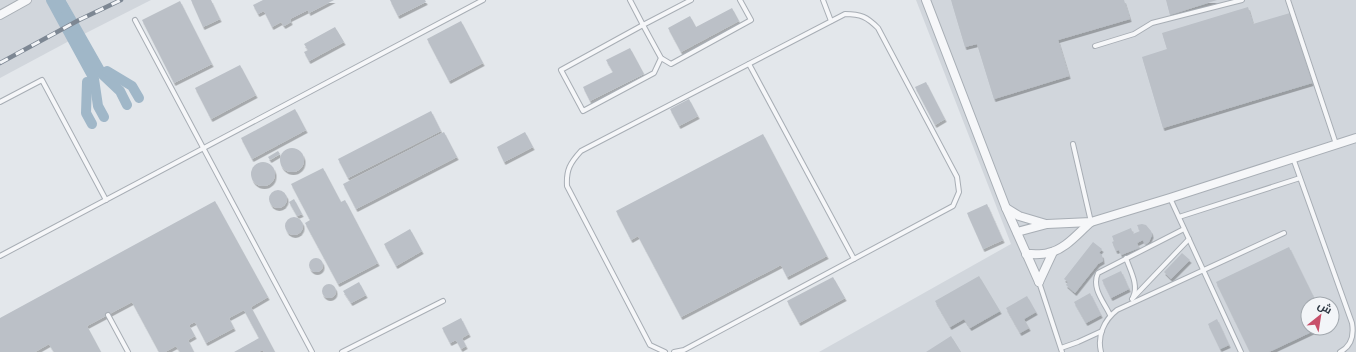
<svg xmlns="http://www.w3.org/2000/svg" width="1356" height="352" font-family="'Nunito Sans',Cairo,sans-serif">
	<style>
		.built { fill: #d1d6dc; fill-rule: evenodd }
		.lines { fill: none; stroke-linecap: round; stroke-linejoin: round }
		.canal { stroke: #a0b7c8; stroke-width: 10 }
		.building { fill: #bbc0c7; filter: url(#shadow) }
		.lane-casing { stroke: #a8aeb5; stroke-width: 6 }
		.street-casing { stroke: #a8aeb5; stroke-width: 10 }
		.lane { stroke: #f6f7f9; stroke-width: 4 }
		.street { stroke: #f6f7f9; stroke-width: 8 }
		.rail-casing { stroke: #7d8793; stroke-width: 4.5 }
		.rail { stroke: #f3f5f8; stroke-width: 3; stroke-dasharray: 9; stroke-linecap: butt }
	</style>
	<defs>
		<filter id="shadow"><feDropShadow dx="1.5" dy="3" stdDeviation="0" flood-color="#0004"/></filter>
	</defs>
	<rect width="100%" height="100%" fill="#e3e7eb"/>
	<g class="built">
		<polygon points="0,0 49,0 71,40 0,78"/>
		<polygon points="66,0 151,0 84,34"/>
		<path d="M 916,0 L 1356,0 L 1356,352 L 819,352 L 1011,244 ZM 1308,304 L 1332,304 L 1332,328 L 1308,328 Z"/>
	</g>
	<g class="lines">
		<g class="canal">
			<polyline points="51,0 94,79 98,106 104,117"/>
			<polyline points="60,0 102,74 120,91 127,105"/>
			<polyline points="107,71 132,86 139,98"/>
			<polyline points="87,82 86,113 92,124"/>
		</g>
	</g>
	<g class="building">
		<polygon points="191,0 211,0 220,19 203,27"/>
		<polygon points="263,0 334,0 309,13 308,10 290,19 291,22 284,26 281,22 272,27 264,11 258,14 253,5"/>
		<polygon points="390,0 425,0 426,2 398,16"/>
		<polygon points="951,0 1124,0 1130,19 1058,40 1069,76 994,99 977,44 965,47"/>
		<polygon points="1166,0 1217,0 1170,15"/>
		<polygon points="180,1 212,64 174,83 142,20"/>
		<polygon points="1248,7 1253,24 1290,13 1312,83 1163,128 1142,57 1167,49 1162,33"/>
		<polygon points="732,8 739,21 681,52 668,28 690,16 696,27"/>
		<polygon points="461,21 483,63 449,81 427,39"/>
		<polygon points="335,27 344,42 309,61 304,52 308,50 304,44"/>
		<polygon points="630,48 644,74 590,101 583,87 613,72 606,60"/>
		<polygon points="240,65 256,95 211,119 195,88"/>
		<polygon points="926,82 945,119 935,125 915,87"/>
		<polygon points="689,99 698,116 679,126 670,109"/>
		<polygon points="295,109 306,130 252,159 241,138"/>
		<polygon points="431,111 441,131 348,178 338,159"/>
		<polygon points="444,132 457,157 356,209 343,184"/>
		<polygon points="525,132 533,147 504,162 497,147"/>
		<polygon points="763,134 827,256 787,277 781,265 681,317 638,236 631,240 616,211"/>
		<circle cx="292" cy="160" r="12"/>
		<polygon points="278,151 280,154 270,160 268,157"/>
		<circle cx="263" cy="174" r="12"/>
		<polygon points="323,168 341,202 345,200 378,263 338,284 305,223 310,220 291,184"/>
		<circle cx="278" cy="199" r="9"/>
		<polygon points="294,199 302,214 297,216 289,202"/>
		<polygon points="215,201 268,297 251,307 275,352 264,352 263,350 258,352 234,352 259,338 244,310 229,318 234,328 206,343 195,322 189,325 195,336 188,340 194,352 180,352 176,346 165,352 159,352 132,302 87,326 101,352 54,352 49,344 35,352 0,352 0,318"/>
		<polygon points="987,204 1003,240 983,249 967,213"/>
		<circle cx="294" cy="226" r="9"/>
		<polygon points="1142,224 1146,225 1151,231 1152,235 1149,242 1145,245 1143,240 1137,243 1139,248 1121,255 1119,250 1116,251 1112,242 1114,241 1112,236 1131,228 1133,234 1140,231 1137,225"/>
		<polygon points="410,229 422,251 396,266 384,244"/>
		<polygon points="1093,242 1102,249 1099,253 1102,255 1103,261 1098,264 1075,293 1066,285 1068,282 1064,279"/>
		<polygon points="1289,247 1317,304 1308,304 1308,328 1320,328 1269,352 1250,352 1216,282"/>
		<polygon points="1182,253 1190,260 1171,279 1164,272"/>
		<circle cx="316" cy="265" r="7"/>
		<polygon points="1121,271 1129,289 1111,298 1102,280"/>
		<polygon points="979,276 1000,311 970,328 964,319 950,327 935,301"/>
		<polygon points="833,277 845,298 799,323 787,301"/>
		<polygon points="359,282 366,295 351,303 343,291"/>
		<circle cx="329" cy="291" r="7"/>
		<polygon points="1090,293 1101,315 1086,323 1074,302"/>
		<polygon points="1027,296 1036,312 1024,319 1029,328 1020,333 1006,308"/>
		<polygon points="461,318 469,334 462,338 466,346 461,349 456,340 450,343 442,328"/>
		<polygon points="1217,319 1229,345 1220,349 1208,324"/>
		<polygon points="951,336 961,352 926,352"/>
	</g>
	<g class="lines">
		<defs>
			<g id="lane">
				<polyline points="630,0 643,25 561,70 583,111 654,73 661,58"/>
				<polyline points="691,0 643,25 661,58 671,64 751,20 740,0"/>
				<polyline points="823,0 831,21"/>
				<polyline points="1288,0 1336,144"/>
				<polyline points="135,20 312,352"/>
				<polyline points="1095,46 1134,34 1152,23 1242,0"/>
				<polyline points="749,64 854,259"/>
				<polyline points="0,102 42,80 106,200"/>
				<polyline points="1073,144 1091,222"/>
				<path d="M 1293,158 L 1352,323 C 1354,335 1352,346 1340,352"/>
				<polyline points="1170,198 1241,352"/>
				<polyline points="1179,217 1300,178"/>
				<polyline points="0,256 483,0"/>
				<path d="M 1126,258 C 1130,270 1139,285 1133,297"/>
				<polyline points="1039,282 1062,352"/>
				<polyline points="1132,299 1189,239"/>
				<polyline points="108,315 128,352"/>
				<path d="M 1110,315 C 1104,302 1091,288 1098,273 L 1184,229"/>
				<polyline points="1061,348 1078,342 1102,331"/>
				<polyline points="342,352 443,301"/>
				<path d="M 665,352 L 650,345 L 567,186 C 566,170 570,163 581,151 L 845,14 C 861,14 867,17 878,28 L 957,177 L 959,192 L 953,206 L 684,350 L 674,352"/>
				<path d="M 1101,352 C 1097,336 1104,320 1117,310 L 1284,233"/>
			</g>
			<g id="street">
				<polyline points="926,0 1006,208 1039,282"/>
				<polyline points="0,15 27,0"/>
				<polyline points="1006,208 1019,216 1046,224"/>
				<polyline points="1017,232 1047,224 1091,222 1170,198 1356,138"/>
				<path d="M 1026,254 C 1033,254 1041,255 1048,253 C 1065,250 1078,233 1091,222"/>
				<polyline points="1039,282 1053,252"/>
			</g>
		</defs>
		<use href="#lane" class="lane-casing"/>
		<use href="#street" class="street-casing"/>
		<use href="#lane" class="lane"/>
		<use href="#street" class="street"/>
		<defs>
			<polyline id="rail" points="0,63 79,20 121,0"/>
		</defs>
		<use href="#rail" class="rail-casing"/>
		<use href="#rail" class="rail"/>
	</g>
	<g transform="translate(1320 316) rotate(30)"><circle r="19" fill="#f3f5f8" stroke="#a3a9af"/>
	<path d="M0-3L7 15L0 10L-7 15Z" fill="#c8506b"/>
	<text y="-6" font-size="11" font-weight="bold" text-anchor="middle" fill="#2c3642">ش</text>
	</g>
</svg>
